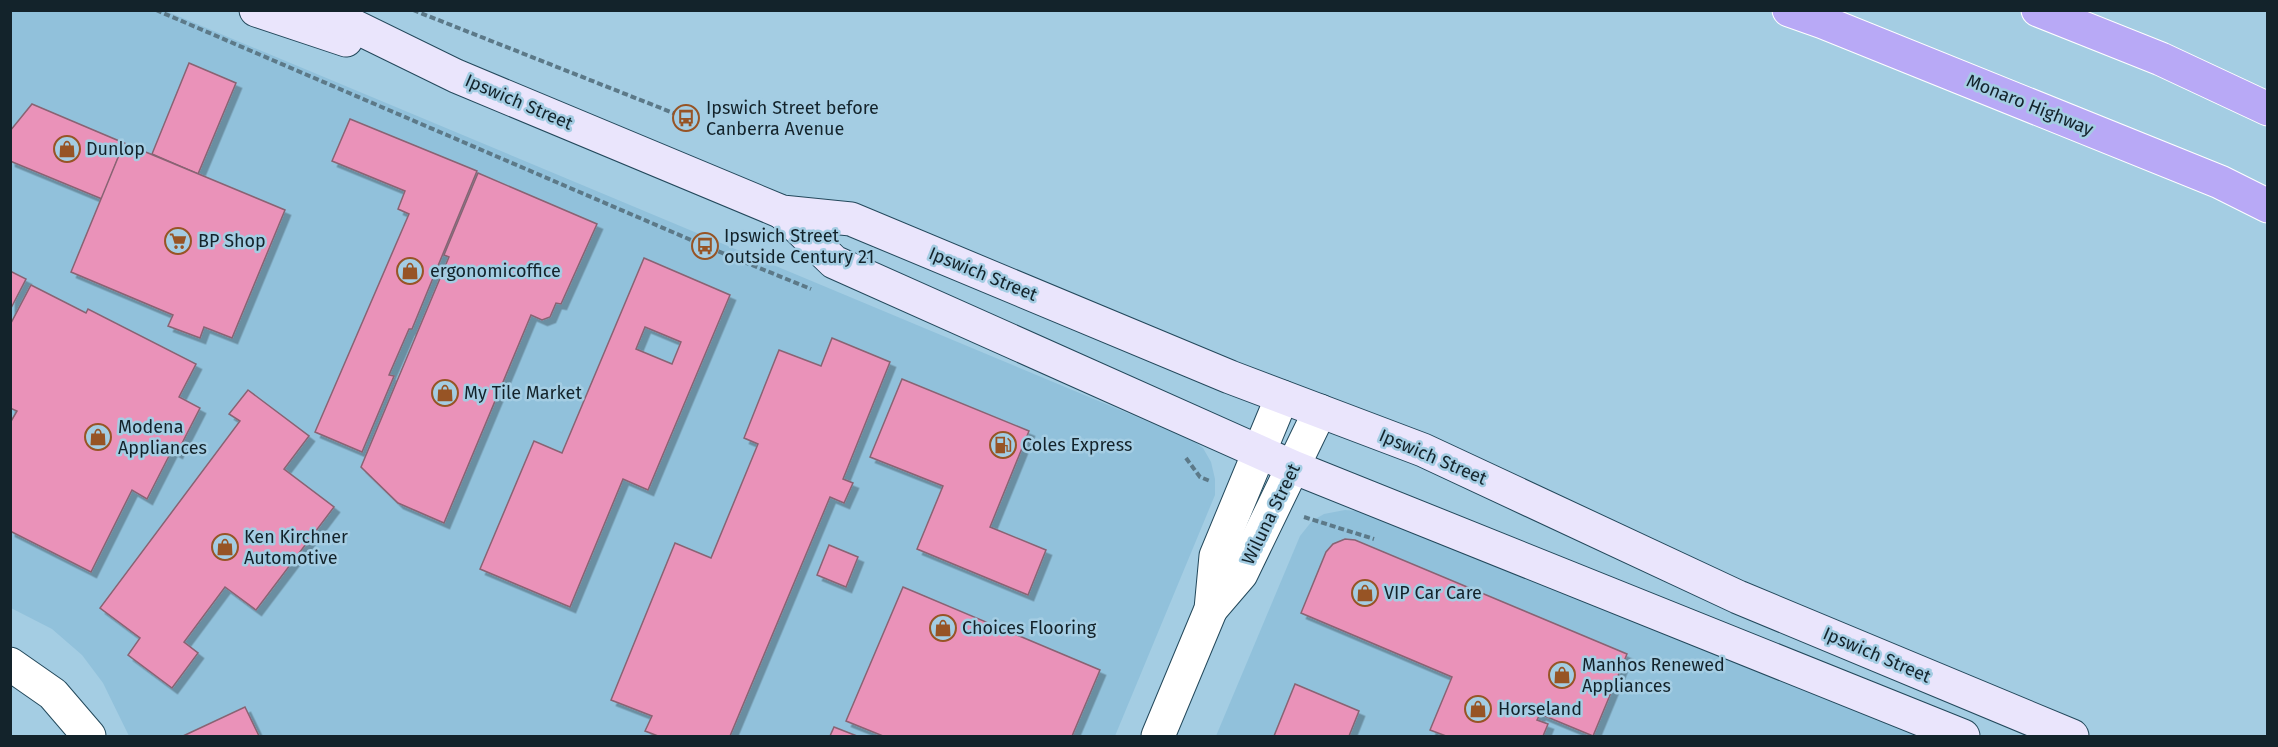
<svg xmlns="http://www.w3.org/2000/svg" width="2278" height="747" font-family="'Fira Sans',sans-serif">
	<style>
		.built { fill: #91c1db }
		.building { fill: #ea92b9; stroke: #896373; stroke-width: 1.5; fill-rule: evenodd; filter: url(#shadow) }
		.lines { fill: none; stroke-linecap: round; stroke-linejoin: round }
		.street-casing { stroke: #23485b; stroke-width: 35 }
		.secondary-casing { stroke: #23485b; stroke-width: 35 }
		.highway-casing { stroke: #fff; stroke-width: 35 }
		.path { stroke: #5c7988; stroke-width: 4; stroke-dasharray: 6 3; stroke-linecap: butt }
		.street { stroke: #fff; stroke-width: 33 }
		.secondary { stroke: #eae5fc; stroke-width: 33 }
		.highway { stroke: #b8a9f6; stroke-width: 33 }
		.labels { text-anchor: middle; stroke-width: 5; stroke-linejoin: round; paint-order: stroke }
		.street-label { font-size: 18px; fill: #13232b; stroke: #a4cde3 }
		.poi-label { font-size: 18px; fill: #13232b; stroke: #a4cde3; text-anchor: start }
	</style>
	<defs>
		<filter id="shadow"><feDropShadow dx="5.5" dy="5.5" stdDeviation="0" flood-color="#0004"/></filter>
	</defs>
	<rect width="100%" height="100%" fill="#a4cde3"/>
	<g class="built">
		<polygon points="10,11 166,11 1192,440 1203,448 1211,462 1215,479 1215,495 1115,736 129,736 103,683 82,655 52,629 11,608"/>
		<polygon points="1345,510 1358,511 1927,736 1216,736 1300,536 1312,521 1324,514"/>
	</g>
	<g class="building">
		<polygon points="189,63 236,83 198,174 152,154"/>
		<polygon points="32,104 124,143 102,199 10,161 10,131"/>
		<polygon points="350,119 477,171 412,329 409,329 389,375 394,376 362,452 315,432 409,214 398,209 405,191 332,161"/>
		<polygon points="124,143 285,210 232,338 204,327 200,338 168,326 173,315 71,272"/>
		<polygon points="478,173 597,224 561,304 556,303 550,317 542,320 531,315 444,523 398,503 361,467 449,257 444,255"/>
		<path d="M 644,258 L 730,295 L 648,490 L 623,479 L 570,607 L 480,569 L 534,441 L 562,453 ZM 645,327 L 681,342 L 672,364 L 636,349 Z"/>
		<polygon points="10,271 26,279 10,310"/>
		<polygon points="31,285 86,313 88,309 196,364 179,397 200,408 177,453 172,450 147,499 132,490 91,572 10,531 10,423 17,411 10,408 10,325"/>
		<polygon points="832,338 890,362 843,479 853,483 844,503 830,497 730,736 658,736 645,731 652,716 611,700 675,543 711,558 758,444 744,438 779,350 821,366"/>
		<polygon points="902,379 1029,431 990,527 1046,550 1028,595 917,549 943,486 870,457"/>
		<polygon points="248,390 309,436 284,469 334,507 256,610 225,587 184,642 198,653 172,688 128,655 140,638 100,608 240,421 229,414"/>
		<polygon points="1345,539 1355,540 1627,654 1593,736 1540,714 1537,720 1548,724 1543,736 1446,736 1430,730 1452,677 1301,613 1326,552 1333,544"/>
		<polygon points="829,545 858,557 846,587 817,575"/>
		<polygon points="903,587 1100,670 1072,736 883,736 846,721"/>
		<polygon points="1295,684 1359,711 1349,736 1274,736"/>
		<polygon points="245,707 259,736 183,736"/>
		<polygon points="834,727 857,736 830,736"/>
	</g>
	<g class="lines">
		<defs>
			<g id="street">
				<polyline points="1211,609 1241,574 1320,411"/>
				<polyline points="10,664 53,694 89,736"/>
				<polyline points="1158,736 1211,609 1216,556 1282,397"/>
			</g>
			<g id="secondary">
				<polyline points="256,10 346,40"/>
				<polyline points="321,10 456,76 782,212 851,219 1230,377 1423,450 1738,597 2072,736"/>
				<polyline points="782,212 834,262 1293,467 1963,736"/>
			</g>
			<g id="highway">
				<polyline points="1789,10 1823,22 2220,182 2268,206"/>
				<polyline points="2038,10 2161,59 2268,109"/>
			</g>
		</defs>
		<use href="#street" class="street-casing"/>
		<use href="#secondary" class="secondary-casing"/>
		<use href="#highway" class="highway-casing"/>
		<g class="path">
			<polyline points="156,10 705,246 811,289"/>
			<polyline points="413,10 686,118"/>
			<polyline points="1186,458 1200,477 1210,481"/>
			<polyline points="1304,517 1374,539"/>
		</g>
		<use href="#street" class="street"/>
		<use href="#secondary" class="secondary"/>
		<use href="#highway" class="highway"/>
	</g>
	<defs>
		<symbol id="bus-ring" viewBox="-11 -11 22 22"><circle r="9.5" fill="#a4cde3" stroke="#975425" stroke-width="1.5"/><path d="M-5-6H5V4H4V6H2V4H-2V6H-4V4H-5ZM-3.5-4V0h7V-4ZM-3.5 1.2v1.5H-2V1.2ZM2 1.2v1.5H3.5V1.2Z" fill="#975425"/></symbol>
		<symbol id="shop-ring" viewBox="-11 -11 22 22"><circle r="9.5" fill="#a4cde3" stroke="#975425" stroke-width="1.5"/><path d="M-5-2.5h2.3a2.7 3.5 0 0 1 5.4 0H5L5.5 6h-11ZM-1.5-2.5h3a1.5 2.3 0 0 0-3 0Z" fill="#975425"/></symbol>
		<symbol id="supermarket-ring" viewBox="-11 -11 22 22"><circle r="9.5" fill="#a4cde3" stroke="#975425" stroke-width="1.5"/><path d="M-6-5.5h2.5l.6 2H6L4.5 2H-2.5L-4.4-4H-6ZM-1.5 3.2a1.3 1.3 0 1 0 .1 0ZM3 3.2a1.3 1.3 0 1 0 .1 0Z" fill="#975425"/></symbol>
		<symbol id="fuel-ring" viewBox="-11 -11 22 22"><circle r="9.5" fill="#a4cde3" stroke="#975425" stroke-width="1.5"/><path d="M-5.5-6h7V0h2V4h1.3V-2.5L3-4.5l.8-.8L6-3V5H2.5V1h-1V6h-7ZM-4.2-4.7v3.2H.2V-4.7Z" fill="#975425"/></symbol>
	</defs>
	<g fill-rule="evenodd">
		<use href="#bus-ring" x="671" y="103" width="30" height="30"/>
		<use href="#shop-ring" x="52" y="134" width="30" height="30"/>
		<use href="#supermarket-ring" x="163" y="226" width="30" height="30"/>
		<use href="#bus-ring" x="690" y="231" width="30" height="30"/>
		<use href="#shop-ring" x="395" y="256" width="30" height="30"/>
		<use href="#shop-ring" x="430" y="378" width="30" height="30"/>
		<use href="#shop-ring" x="83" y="422" width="30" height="30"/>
		<use href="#fuel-ring" x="988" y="430" width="30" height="30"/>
		<use href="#shop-ring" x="210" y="532" width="30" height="30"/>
		<use href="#shop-ring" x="1350" y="578" width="30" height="30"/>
		<use href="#shop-ring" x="928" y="613" width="30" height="30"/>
		<use href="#shop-ring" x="1547" y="660" width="30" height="30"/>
		<use href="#shop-ring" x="1463" y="694" width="30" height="30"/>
	</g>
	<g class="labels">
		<g class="street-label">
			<text transform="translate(519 102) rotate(23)" y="6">Ipswich Street</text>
			<text transform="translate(2030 105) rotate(22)" y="6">Monaro Highway</text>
			<text transform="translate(983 274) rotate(22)" y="6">Ipswich Street</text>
			<text transform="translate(1433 457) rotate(23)" y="6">Ipswich Street</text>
			<text transform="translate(1271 514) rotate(-64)" y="6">Wiluna Street</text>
			<text transform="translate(1877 655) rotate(23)" y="6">Ipswich Street</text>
		</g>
		<g class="poi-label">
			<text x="706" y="114">Ipswich Street before<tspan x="706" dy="21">Canberra Avenue</tspan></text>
			<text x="86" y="155">Dunlop</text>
			<text x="724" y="242">Ipswich Street<tspan x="724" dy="21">outside Century 21</tspan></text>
			<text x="198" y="247">BP Shop</text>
			<text x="430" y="277">ergonomicoffice</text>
			<text x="464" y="399">My Tile Market</text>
			<text x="118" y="433">Modena<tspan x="118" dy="21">Appliances</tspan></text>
			<text x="1022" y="451">Coles Express</text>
			<text x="244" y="543">Ken Kirchner<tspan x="244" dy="21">Automotive</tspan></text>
			<text x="1384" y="599">VIP Car Care</text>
			<text x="962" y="634">Choices Flooring</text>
			<text x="1582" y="671">Manhos Renewed<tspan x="1582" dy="21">Appliances</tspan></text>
			<text x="1498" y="715">Horseland</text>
		</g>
	</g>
	<rect width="2278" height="747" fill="none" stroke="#13232b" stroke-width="24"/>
</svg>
